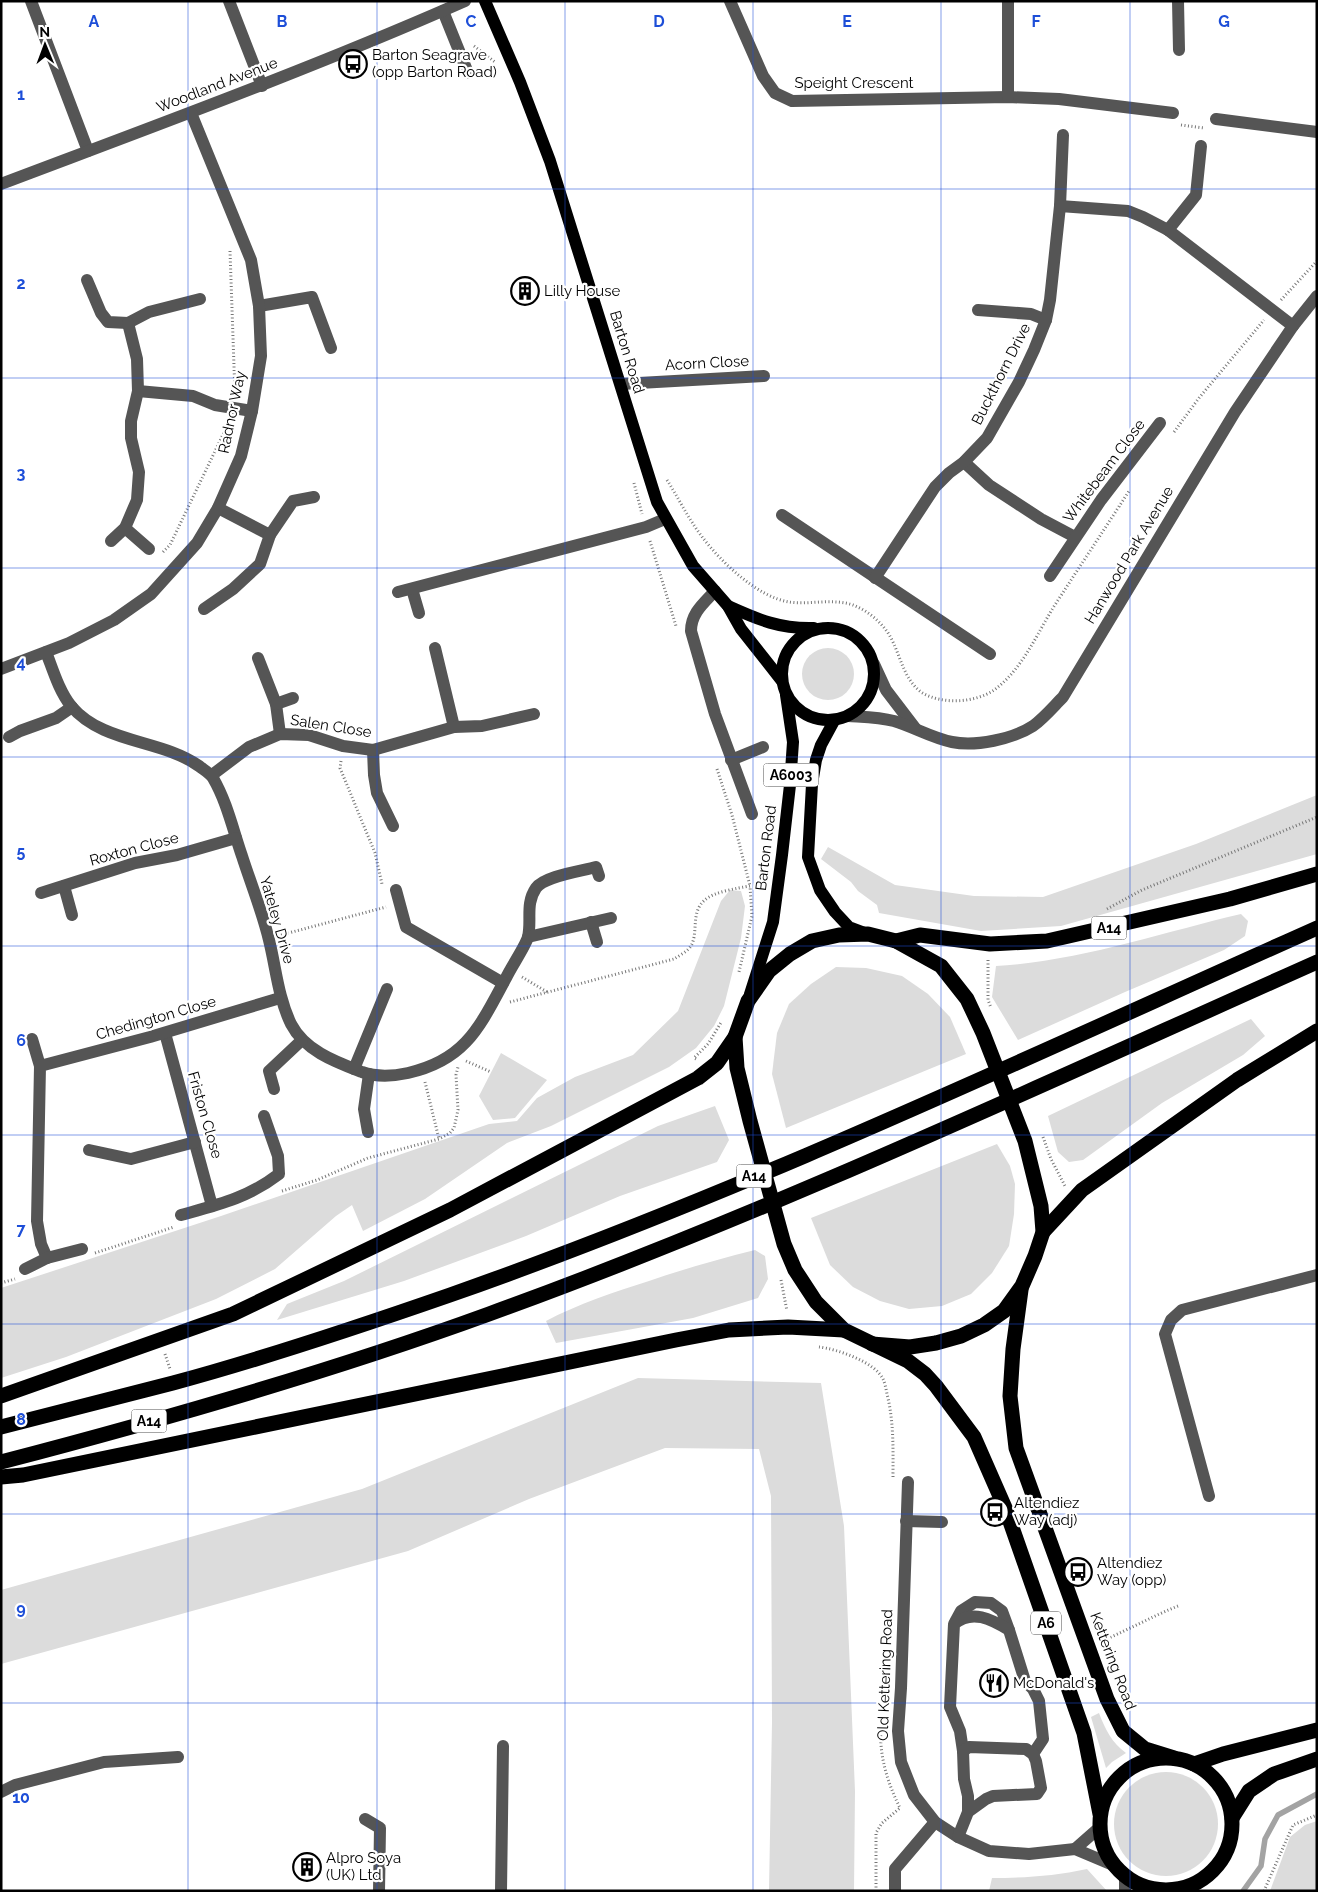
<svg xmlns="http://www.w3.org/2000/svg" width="1318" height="1892" font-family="Raleway,sans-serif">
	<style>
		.green { fill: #dcdcdc }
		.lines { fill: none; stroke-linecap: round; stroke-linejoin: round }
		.stream { stroke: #a3a3a3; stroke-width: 5.5 }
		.path { stroke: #777; stroke-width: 3; stroke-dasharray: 1 2.5; stroke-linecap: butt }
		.minor { stroke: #555; stroke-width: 12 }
		.major { stroke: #000; stroke-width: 12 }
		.highway { stroke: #000; stroke-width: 15 }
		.grid { fill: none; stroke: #1d4ed8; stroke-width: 1; stroke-opacity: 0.55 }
		.labels { text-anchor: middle; stroke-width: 4.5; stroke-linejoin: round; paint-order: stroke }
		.shield { fill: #fff; stroke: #4c4c4c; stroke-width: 1 }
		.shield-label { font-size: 14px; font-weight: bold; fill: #000 }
		.poi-label { font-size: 15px; fill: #000; stroke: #fff; text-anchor: start }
		.street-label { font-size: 15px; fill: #000; stroke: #fff }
		.grid-label { font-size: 16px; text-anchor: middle; font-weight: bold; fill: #1d4ed8; stroke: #fff; stroke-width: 4.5; stroke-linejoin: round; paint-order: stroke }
	</style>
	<rect width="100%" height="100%" fill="#fff"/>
	<g class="green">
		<circle cx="828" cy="674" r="26"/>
		<polygon points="1317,795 1317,854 1061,926 981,931 879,913 877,905 858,891 851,882 821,859 828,847 895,885 974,896 1043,897 1196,844"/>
		<polygon points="730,890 741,891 745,906 741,938 724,1006 714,1026 696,1048 669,1067 551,1126 507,1143 425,1199 363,1231 352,1205 336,1216 275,1269 216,1299 66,1357 1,1378 1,1288 221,1216 489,1124 517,1121 537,1098 575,1077 633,1055 678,1011 721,901"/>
		<path d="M 1241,914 L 1248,921 L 1245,936 L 1224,950 L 1125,992 L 1018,1040 L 992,997 L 996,966 C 1080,961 1160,933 1241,914 Z"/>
		<polygon points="836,967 866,968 902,976 928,994 950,1017 966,1054 786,1128 772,1074 777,1033 789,1004 811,984"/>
		<polygon points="1251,1019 1265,1036 1243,1055 1162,1103 1083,1160 1069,1162 1058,1152 1048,1116"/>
		<polygon points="501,1053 547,1080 515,1118 493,1120 479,1096"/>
		<polygon points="715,1106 729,1140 717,1162 620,1196 526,1236 404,1281 277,1320 287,1304 344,1281 658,1126"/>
		<polygon points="997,1144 1010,1166 1015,1184 1014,1214 1009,1246 992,1273 971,1294 942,1306 909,1309 880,1301 853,1287 830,1265 811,1218"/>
		<path d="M 755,1250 L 765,1256 L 768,1279 L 758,1298 L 693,1318 L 556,1343 L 546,1321 C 578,1304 614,1292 649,1281 C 684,1269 719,1259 755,1250 Z"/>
		<polygon points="638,1378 821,1383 844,1526 855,1791 854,1891 769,1891 772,1722 771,1496 759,1449 665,1448 529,1499 408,1551 1,1664 1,1590 362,1489"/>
		<path d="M 1099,1713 C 1105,1729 1112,1743 1126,1753 L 1112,1762 L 1106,1768 L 1091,1717 Z"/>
		<circle cx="1166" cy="1824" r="52"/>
		<polygon points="1317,1821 1317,1891 1270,1891 1290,1837 1305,1825"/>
		<path d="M 1087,1869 L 1107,1891 L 989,1891 L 992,1878 C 1025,1878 1055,1876 1087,1869 Z"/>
	</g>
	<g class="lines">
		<polyline class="stream" points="1243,1891 1261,1866 1265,1839 1278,1815 1317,1794"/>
		<g class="path">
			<polyline points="474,46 495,62"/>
			<polyline points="1181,125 1204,128"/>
			<polyline points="230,251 235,395"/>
			<polyline points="1281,300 1317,261"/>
			<polyline points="1174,432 1199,398 1264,320"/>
			<path d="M 667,480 C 679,499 689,520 703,538 C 722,563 758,597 789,602 C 810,605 833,598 853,605 C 869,611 885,625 892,640 C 901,658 904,679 921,692 C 941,705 975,703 994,690 C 1021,671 1036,636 1053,608 C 1078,569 1104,530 1129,491"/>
			<polyline points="634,483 642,514"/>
			<polyline points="650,541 676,626"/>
			<polyline points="163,552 170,545 229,422"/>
			<polyline points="341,761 340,768 375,853 382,884"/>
			<polyline points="717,769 732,815 750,886"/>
			<polyline points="1107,909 1142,890 1317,817"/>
			<polyline points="281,935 386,907"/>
			<polyline points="988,960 988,1000 991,1008"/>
			<polyline points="522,977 547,992"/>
			<path d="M 510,1002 L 674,959 C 680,955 689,951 692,944 C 698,930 691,911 705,900 C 713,892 738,888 750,886 L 752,916 L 739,972"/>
			<polyline points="696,1059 694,1058 708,1044 722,1021"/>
			<polyline points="466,1061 491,1072"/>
			<polyline points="425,1082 439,1139"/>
			<polyline points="1043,1137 1051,1159 1065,1186"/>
			<polyline points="282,1191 317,1180 368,1158 439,1139 450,1133 454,1128 458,1110 456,1075 458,1067"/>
			<polyline points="95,1253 174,1227"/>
			<polyline points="781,1280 787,1311"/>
			<polyline points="1,1283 15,1279"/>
			<path d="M 819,1347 C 837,1349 875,1362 883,1379 C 885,1383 886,1389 887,1394 C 894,1422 893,1449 893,1478"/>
			<polyline points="165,1354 170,1369"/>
			<path d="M 1104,1640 C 1130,1629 1153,1616 1178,1606"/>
			<path d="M 876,1891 L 876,1833 L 882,1823 L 900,1808 C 888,1784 879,1756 881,1729"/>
			<polyline points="1264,1891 1293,1825 1317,1815"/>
		</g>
		<g class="minor">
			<polyline points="31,1 88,151"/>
			<polyline points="229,1 262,86"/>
			<polyline points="730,1 763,76 775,93 792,101 1008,97 1059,99 1173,113"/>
			<polyline points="1178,1 1179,50"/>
			<polyline points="443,11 468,73"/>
			<polyline points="1008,97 1008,1"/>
			<polyline points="1216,119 1317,132"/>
			<path d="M 1,184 C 157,125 313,68 465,1"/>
			<polyline points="1060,206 1063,135"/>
			<polyline points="1168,230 1196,195 1201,146"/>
			<polyline points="87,280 101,313 108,322 128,323 149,312 200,299"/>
			<polyline points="259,306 312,297 331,348"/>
			<polyline points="978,310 1031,314 1046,320"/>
			<polyline points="621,384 764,376"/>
			<polyline points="138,391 193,396 215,405 252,411"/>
			<polyline points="964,462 989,485 1041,519 1075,537"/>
			<polyline points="218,508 270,535"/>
			<polyline points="782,515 990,654"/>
			<polyline points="125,528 149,549"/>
			<polyline points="111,541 125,528 137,500 139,472 131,438 131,421 138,391 137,359 128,323"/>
			<polyline points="1050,576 1101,500 1160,423"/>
			<polyline points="875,578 935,487 949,473 964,462 987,438 1019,382 1034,350 1046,320 1050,300 1060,206 1128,211 1143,217 1168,230 1293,326"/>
			<polyline points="412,589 419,613"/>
			<path d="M 715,591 C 704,603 691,613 691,631 L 715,714 L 752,814"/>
			<polyline points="398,592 646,527 665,519"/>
			<polyline points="204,609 233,589 260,564 270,535 293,501 314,497"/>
			<polyline points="435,648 454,727"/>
			<path d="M 46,652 C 53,670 59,691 71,706 C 103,744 161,739 199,766 C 204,770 210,773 213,778 C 227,802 233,830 242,856 C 251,884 262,911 269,940 C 276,968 278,997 291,1024 C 305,1051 336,1062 362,1072 C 376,1077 394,1076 408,1073 C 466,1060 480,1026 506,978 C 511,967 525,947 528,937 C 532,920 525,904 536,888 C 544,876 582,871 596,867 L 599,876"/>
			<polyline points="258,658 276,704 280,734"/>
			<polyline points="874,664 886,690 915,728"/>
			<polyline points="1,669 69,643 114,620 151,594 197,543 218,508 241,456 252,411 261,356 259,306 251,260 191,113"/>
			<polyline points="276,704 293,698"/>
			<path d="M 848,716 C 864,717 879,717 894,721 C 914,727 932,738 952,742 C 975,747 1013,739 1033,726 C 1044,718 1054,706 1063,697 L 1235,412 L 1293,326 L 1317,296"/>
			<polyline points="9,737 20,731 56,718 72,707"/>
			<polyline points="373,750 374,775 377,793 393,826"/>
			<polyline points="731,760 763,747"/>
			<polyline points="212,775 249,747 280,734 309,735 343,746 373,750 454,727 482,726 534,714"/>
			<polyline points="64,886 72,915"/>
			<polyline points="396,890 406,927 503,983"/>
			<polyline points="41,893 135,863 177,855 236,838"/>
			<polyline points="591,922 597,942"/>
			<polyline points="528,937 611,918"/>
			<polyline points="165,1033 212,1206"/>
			<polyline points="32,1039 40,1066"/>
			<polyline points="354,1069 387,989"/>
			<polyline points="274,1089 269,1071 302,1040"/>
			<polyline points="368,1132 364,1109 369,1074"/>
			<polyline points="89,1150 131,1159 195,1142"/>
			<path d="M 181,1215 C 217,1205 248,1198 279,1174 L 278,1156 L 264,1116"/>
			<polyline points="47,1258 41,1244 37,1221 40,1066 150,1037 280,998"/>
			<polyline points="25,1269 47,1258 82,1249"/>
			<polyline points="908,1482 901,1688 898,1731 901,1762 914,1795 935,1822 958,1837 989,1851 1029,1854 1075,1849 1113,1865"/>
			<polyline points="1209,1496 1165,1334 1171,1320 1182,1310 1317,1275"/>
			<polyline points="906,1521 942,1522"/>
			<polyline points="955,1622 961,1611 975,1602 991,1603 1002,1611 1009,1630"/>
			<path d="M 963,1751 L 960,1731 L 950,1707 L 954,1624 C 972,1609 991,1619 1009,1630 L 1025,1681 L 1033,1689 L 1039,1701 L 1043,1739 L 1033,1754"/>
			<polyline points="1,1792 15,1785 104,1762 178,1757"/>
			<polyline points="365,1819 380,1828 379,1891"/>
			<polyline points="958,1837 968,1812 968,1796 964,1779 963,1751 969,1747 1026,1749 1033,1754 1036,1761 1041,1788 1037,1794 993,1796 986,1799 968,1812"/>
			<polyline points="1075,1849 1100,1827"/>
			<polyline points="501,1891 503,1746"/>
			<polyline points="895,1891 895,1869 935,1822"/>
			<polyline points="1125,1891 1125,1876"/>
			<polyline points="1182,1891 1187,1886"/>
		</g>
		<g class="major">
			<polyline points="485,1 520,82 550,161 657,502 693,566 728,606 741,629 782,681"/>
			<path d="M 728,606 C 759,620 780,629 814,628"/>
			<circle cx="828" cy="674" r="46"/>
			<polyline points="834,721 821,745 816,760 812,784 808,857 820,890 835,912 849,927 865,933"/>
			<polyline points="750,994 773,922 782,855 790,785 793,742 786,695"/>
		</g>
		<g class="highway">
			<polyline points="896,941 920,935 990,944 1047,941 1230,899 1317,874"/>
			<polyline points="735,1037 737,1068 750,1121 784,1244 795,1270 816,1302 844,1330 908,1361 925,1374 936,1386 974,1437 1006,1510 1084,1733 1100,1814"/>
			<polyline points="1043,1232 1082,1190 1237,1080 1317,1031"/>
			<polyline points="1021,1290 1013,1349 1010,1396 1016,1448 1107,1699 1123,1731 1145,1749 1174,1758"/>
			<polyline points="1,1396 233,1314 450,1210 698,1078 717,1063 735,1037 748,1001 769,971 790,954 812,941 839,935 868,934 896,941 941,966 967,999 983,1033 1025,1141 1041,1206 1043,1232 1035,1256 1022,1286 1004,1311 984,1325 961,1336 936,1343 910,1347 872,1344"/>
			<path d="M 1,1427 C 58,1412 116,1398 173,1383 C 266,1358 358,1327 450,1295 C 746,1191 1030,1056 1317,928"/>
			<path d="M 1,1462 C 166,1419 330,1372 489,1314 C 771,1212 1043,1084 1317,962"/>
			<polyline points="1,1477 23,1475 676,1340 729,1330 788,1327 844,1330"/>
			<circle cx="1166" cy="1824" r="66"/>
			<polyline points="1194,1764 1223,1754 1317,1730"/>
			<polyline points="1232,1818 1249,1791 1274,1774 1317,1759"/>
		</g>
	</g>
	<path class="grid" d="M 188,1 L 188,1891M 377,1 L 377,1891M 565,1 L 565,1891M 753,1 L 753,1891M 941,1 L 941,1891M 1130,1 L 1130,1891M 1,189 L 1317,189M 1,378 L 1317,378M 1,568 L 1317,568M 1,757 L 1317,757M 1,946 L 1317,946M 1,1135 L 1317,1135M 1,1324 L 1317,1324M 1,1514 L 1317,1514M 1,1703 L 1317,1703"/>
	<defs>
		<symbol id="bus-ring" viewBox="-11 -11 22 22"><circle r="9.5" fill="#fff" stroke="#000" stroke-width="1.5"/><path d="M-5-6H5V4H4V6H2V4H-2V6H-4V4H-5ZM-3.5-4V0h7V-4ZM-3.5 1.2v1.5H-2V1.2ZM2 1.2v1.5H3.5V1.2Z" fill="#000"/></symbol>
		<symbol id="building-ring" viewBox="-11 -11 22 22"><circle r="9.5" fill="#fff" stroke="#000" stroke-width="1.5"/><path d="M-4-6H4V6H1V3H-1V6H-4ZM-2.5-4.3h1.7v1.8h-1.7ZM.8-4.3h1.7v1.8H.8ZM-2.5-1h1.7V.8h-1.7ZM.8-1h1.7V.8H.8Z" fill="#000"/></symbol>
		<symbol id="restaurant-ring" viewBox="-11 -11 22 22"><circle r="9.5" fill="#fff" stroke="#000" stroke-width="1.5"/><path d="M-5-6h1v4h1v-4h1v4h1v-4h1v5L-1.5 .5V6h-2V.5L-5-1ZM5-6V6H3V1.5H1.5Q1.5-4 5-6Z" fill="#000"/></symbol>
	</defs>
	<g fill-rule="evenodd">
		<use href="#bus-ring" x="337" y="48" width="32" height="32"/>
		<use href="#building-ring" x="509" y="275" width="32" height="32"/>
		<use href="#bus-ring" x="979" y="1496" width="32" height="32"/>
		<use href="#bus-ring" x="1062" y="1556" width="32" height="32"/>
		<use href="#restaurant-ring" x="978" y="1667" width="32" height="32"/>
		<use href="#building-ring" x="291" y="1851" width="32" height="32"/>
	</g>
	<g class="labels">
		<g class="shield">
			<rect x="763.5" y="763.5" width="55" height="23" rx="4"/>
			<rect x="1091.5" y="916.5" width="35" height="23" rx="4"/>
			<rect x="736.5" y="1164.5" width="35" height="23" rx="4"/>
			<rect x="131.5" y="1409.5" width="35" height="23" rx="4"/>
			<rect x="1031" y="1611.5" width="30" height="23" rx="4"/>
		</g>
		<g class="shield-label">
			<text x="791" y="780">A6003</text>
			<text x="1109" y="933">A14</text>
			<text x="754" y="1181">A14</text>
			<text x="149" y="1426">A14</text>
			<text x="1046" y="1628">A6</text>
		</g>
		<g class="poi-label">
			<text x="372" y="60">Barton Seagrave<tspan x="372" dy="17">(opp Barton Road)</tspan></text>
			<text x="544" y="296">Lilly House</text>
			<text x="1014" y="1508">Altendiez<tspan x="1014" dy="17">Way (adj)</tspan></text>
			<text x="1097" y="1568">Altendiez<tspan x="1097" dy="17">Way (opp)</tspan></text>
			<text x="1013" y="1688">McDonald's</text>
			<text x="326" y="1863">Alpro Soya<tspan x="326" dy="17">(UK) Ltd</tspan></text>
		</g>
		<g class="street-label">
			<text x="854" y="88">Speight Crescent</text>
			<text transform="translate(217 85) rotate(-21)" y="5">Woodland Avenue</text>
			<text transform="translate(627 352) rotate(73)" y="5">Barton Road</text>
			<text transform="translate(707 363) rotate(-3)" y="5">Acorn Close</text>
			<text transform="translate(1001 374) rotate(-63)" y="5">Buckthorn Drive</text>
			<text transform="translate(232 412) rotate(-78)" y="5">Radnor Way</text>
			<text transform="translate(1104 471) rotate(-53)" y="5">Whitebeam Close</text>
			<text transform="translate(1129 555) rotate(-59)" y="5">Hanwood Park Avenue</text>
			<text transform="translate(331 726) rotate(9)" y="5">Salen Close</text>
			<text transform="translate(766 848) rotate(-83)" y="5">Barton Road</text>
			<text transform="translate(134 849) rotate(-15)" y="5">Roxton Close</text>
			<text transform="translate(277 920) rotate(74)" y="5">Yateley Drive</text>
			<text transform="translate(156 1018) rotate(-16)" y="5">Chedington Close</text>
			<text transform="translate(205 1115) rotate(74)" y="5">Friston Close</text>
			<text transform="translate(1113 1661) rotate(69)" y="5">Kettering Road</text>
			<text transform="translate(885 1675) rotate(-88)" y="5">Old Kettering Road</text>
		</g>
	</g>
	<g class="grid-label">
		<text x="94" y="27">A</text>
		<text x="282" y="27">B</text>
		<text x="471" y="27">C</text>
		<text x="659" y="27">D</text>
		<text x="847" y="27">E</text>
		<text x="1036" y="27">F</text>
		<text x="1224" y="27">G</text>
		<text x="21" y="100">1</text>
		<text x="21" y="289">2</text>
		<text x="21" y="479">3</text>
		<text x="21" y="668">4</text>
		<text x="21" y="857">5</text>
		<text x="21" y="1046">6</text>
		<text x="21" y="1235">7</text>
		<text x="21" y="1425">8</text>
		<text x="21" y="1614">9</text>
		<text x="21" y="1803">10</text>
	</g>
	<rect width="1318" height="1892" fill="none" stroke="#000000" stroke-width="5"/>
	<g transform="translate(45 45) rotate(359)" stroke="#ffffff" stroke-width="4" paint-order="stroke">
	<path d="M0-4L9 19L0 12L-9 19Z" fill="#000000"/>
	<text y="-8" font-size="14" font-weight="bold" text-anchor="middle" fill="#000000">N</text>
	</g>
</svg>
